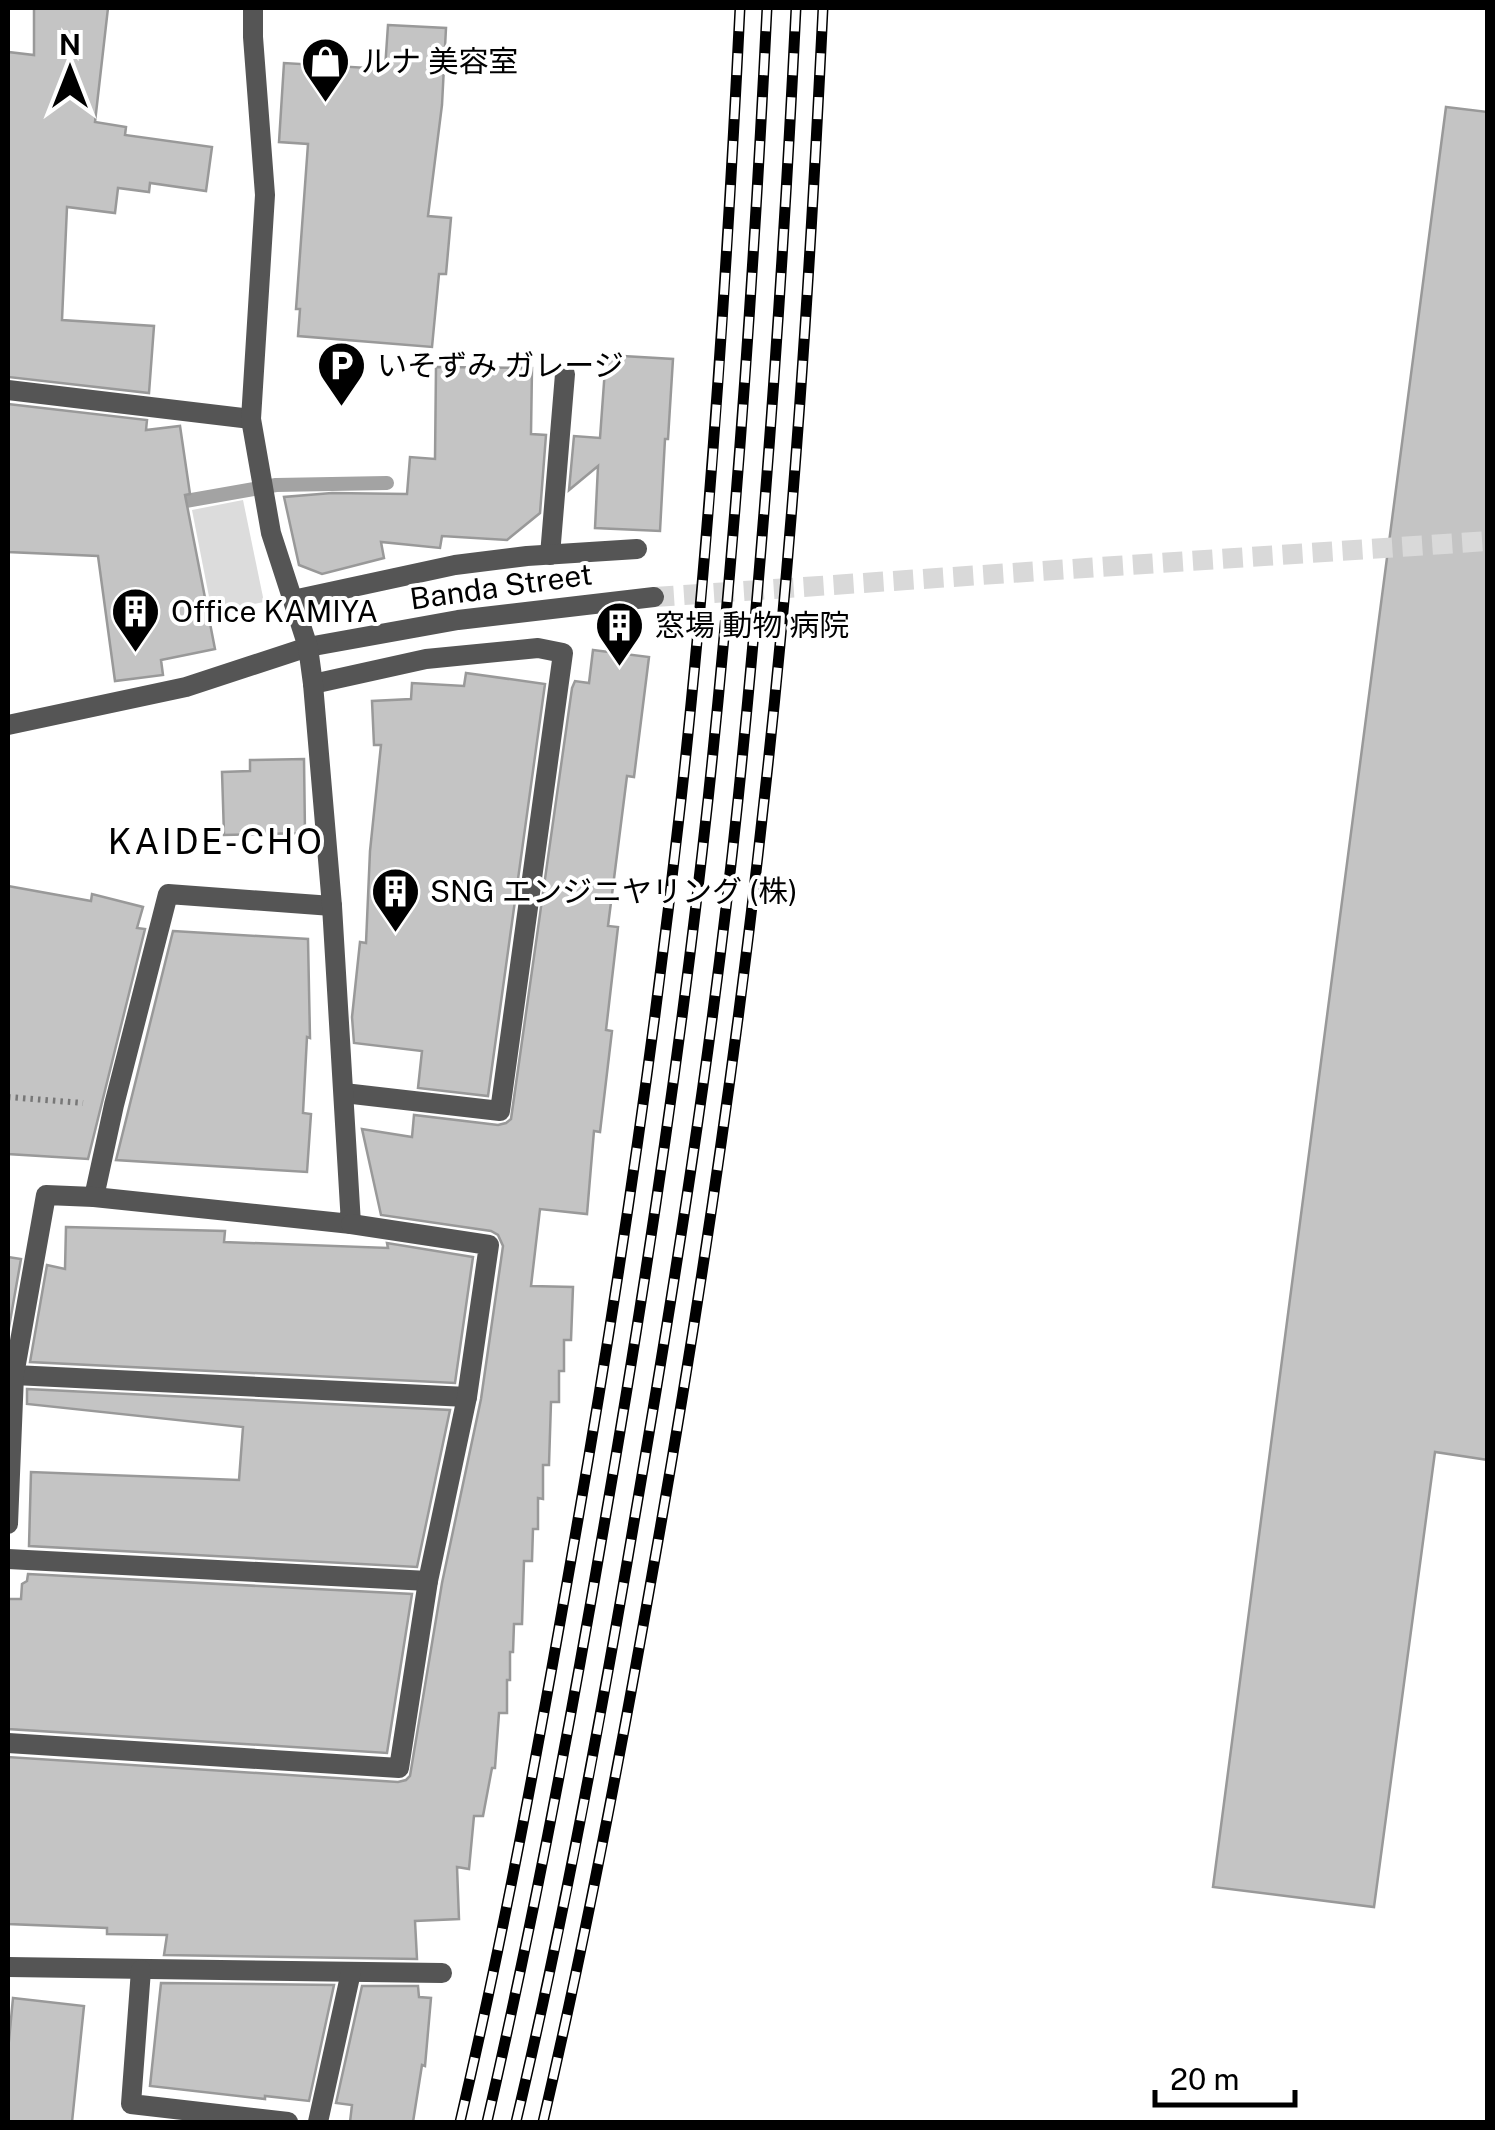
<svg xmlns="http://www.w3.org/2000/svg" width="1495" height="2130" font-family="'Public Sans','Noto Sans JP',sans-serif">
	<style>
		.green { fill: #dcdcdc }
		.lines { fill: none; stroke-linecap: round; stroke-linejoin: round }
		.stream { stroke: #a3a3a3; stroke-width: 14 }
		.building { fill: #c4c4c4; stroke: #999; stroke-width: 2.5 }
		.street-tunnel { stroke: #d9d9d9; stroke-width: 20; stroke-dasharray: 20 10; stroke-linecap: butt }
		.path { stroke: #777; stroke-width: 6; stroke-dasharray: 2.5 5; stroke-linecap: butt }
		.street { stroke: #555; stroke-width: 20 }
		.rail-casing { stroke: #000; stroke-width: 11 }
		.rail { stroke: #fff; stroke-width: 8; stroke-dasharray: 22; stroke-linecap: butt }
		.labels { text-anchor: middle; stroke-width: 8; stroke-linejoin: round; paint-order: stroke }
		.poi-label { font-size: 30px; fill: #000; stroke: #fff; text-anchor: start }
		.street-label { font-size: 30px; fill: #000; stroke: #fff }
		.quarter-label { font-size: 35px; letter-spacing: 2.5px; fill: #000; stroke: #fff }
	</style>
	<rect width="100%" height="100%" fill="#fff"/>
	<polygon class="green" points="243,500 264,602 212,612 192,510"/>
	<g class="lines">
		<polyline class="stream" points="169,504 276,485 387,483"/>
	</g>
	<g class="building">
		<polygon points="34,8 108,8 95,122 126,127 125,135 212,147 206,191 150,183 149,192 118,188 115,213 67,207 62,320 154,326 149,393 8,377 8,52 34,55"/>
		<polygon points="388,25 446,28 442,105 428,216 451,218 446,274 439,274 432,347 298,336 300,309 296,309 308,144 279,142 284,63 385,69"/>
		<polygon points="1446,107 1488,112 1488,1460 1435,1452 1374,1907 1213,1887"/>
		<polygon points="606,355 673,359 668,439 665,439 660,531 595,528 598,466 569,490 574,436 600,438"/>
		<polygon points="436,367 532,368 531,434 546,435 540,513 507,540 442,536 440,548 381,542 384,558 322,574 299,565 284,497 332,493 407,494 410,457 435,459"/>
		<polygon points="8,404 147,420 146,430 180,426 190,494 185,495 215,649 161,660 163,675 115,681 98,556 8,552"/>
		<polygon points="593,650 649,657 634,777 627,776 608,926 618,927 606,1030 612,1031 600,1132 594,1131 587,1214 540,1209 531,1286 573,1287 571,1340 564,1340 564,1371 559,1371 559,1402 551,1402 549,1465 543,1465 543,1499 538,1498 538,1529 533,1529 532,1561 524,1561 522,1624 514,1624 513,1652 510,1652 510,1680 507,1680 507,1713 499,1713 495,1768 492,1768 483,1816 474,1816 469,1869 457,1867 459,1919 415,1921 417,1959 164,1955 167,1935 107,1934 107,1928 8,1924 8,1757 398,1782 406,1780 410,1776 442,1583 481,1399 503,1246 498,1235 491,1231 381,1215 362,1129 412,1137 414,1115 498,1125 506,1123 511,1119 572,688 575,681 589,683"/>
		<polygon points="466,673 545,684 488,1096 418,1088 422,1051 354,1043 352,1017 360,942 366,943 370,851 381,745 374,745 372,701 411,699 412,683 464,686"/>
		<polygon points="304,759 305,833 224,835 222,772 250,771 250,760"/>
		<polygon points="8,886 91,901 92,894 143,907 137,928 145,929 88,1159 8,1154"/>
		<polygon points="173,931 308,939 310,1038 307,1037 303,1113 311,1114 307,1172 116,1160"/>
		<polygon points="66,1227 225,1231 224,1242 388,1248 387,1243 473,1257 455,1383 30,1362 47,1265 65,1269"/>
		<polygon points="8,1257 21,1259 8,1333"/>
		<polygon points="27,1389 450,1410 417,1567 29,1546 31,1472 239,1480 243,1427 27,1404"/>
		<polygon points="28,1574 412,1594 387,1753 8,1729 8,1599 21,1599 22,1584 27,1581"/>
		<polygon points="161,1983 334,1985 309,2101 265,2096 265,2099 150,2086"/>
		<polygon points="362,1986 418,1986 419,1997 431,1998 425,2066 422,2065 413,2122 350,2122 352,2105 336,2103"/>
		<polygon points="13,1998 84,2006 72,2122 8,2122 8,2051"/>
	</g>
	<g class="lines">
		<polyline class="street-tunnel" points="654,597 1488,541"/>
		<polyline class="path" points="8,1097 83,1103"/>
		<g class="street">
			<polyline points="8,390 251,419"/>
			<polyline points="550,555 565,374"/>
			<polyline points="293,600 455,565 527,556 637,549"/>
			<polyline points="313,684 426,659 538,648 563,653 500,1111 344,1093"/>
			<polyline points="8,725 186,687 308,647 458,620 654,597"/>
			<polyline points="94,1197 114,1105 168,894 332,906"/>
			<polyline points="14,1375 467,1397"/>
			<polyline points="8,1524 14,1375 46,1195 94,1197 351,1224 332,906 313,684 308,647 271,533 251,419 265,195 253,37 253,8"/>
			<polyline points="8,1559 428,1581"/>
			<polyline points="8,1743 399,1768 428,1581 467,1397 489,1245 351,1224"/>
			<polyline points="8,1967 442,1973"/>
			<polyline points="141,1970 131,2104 288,2122"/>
			<polyline points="318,2122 351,1972"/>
		</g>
		<defs>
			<g id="rail">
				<path d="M 460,2122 C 504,1934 539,1744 572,1554 C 616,1304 653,1052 681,800 C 710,537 727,272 740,8"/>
				<path d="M 487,2122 C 531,1931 568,1737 601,1543 C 644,1297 681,1049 708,800 C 736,536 754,272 767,8"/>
				<path d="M 516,2122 C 563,1924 600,1723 634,1522 C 675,1283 713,1042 738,800 C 765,536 783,272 796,8"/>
				<path d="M 543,2122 C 585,1941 620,1758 652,1575 C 697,1321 735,1067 763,810 C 793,544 810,275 823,8"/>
			</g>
		</defs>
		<use href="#rail" class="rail-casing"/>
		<use href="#rail" class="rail"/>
	</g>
	<defs>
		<symbol id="shop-pin" viewBox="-11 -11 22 30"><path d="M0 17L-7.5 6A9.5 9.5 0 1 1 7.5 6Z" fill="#000" stroke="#fff"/><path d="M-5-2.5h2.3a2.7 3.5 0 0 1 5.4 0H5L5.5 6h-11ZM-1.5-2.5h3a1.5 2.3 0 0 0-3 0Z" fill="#fff"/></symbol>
		<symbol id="parking-pin" viewBox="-11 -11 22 30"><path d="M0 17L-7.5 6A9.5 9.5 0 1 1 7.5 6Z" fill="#000" stroke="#fff"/><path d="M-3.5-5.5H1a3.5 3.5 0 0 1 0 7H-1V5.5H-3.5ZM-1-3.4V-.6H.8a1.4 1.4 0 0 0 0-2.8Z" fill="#fff"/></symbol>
		<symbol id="building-pin" viewBox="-11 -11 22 30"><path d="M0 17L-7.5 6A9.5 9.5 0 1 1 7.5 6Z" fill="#000" stroke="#fff"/><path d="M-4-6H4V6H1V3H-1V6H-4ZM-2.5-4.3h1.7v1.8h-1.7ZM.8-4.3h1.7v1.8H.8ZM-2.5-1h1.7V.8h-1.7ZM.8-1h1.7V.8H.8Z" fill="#fff"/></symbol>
	</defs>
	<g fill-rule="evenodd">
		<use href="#shop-pin" x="298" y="34" width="55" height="75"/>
		<use href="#parking-pin" x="314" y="338" width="55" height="75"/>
		<use href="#building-pin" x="108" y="584" width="55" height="75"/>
		<use href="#building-pin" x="592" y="598" width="55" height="75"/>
		<use href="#building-pin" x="368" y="864" width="55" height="75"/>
	</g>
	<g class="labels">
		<g class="poi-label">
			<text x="361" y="72">ルナ 美容室</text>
			<text x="377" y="376">いそずみ ガレージ</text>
			<text x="171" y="622">Office KAMIYA</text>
			<text x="655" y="636">窓場 動物 病院</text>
			<text x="430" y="902">SNG エンジニヤリング (株)</text>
		</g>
		<g class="street-label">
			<text transform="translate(501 587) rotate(-8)" y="10">Banda Street</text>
		</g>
		<g class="quarter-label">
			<text x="216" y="854">KAIDE-CHO</text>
		</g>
	</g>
	<rect width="1495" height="2130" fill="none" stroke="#000000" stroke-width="20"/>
	<g transform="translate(70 70)" stroke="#ffffff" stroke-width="8" paint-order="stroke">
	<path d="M0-8L18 38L0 25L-18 38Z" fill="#000000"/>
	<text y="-15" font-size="28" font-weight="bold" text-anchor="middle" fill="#000000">N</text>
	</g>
	<path d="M1155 2090v15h140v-15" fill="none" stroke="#000000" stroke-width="5"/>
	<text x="1170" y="2090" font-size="30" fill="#000000" stroke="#ffffff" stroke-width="8" paint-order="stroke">20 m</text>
</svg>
